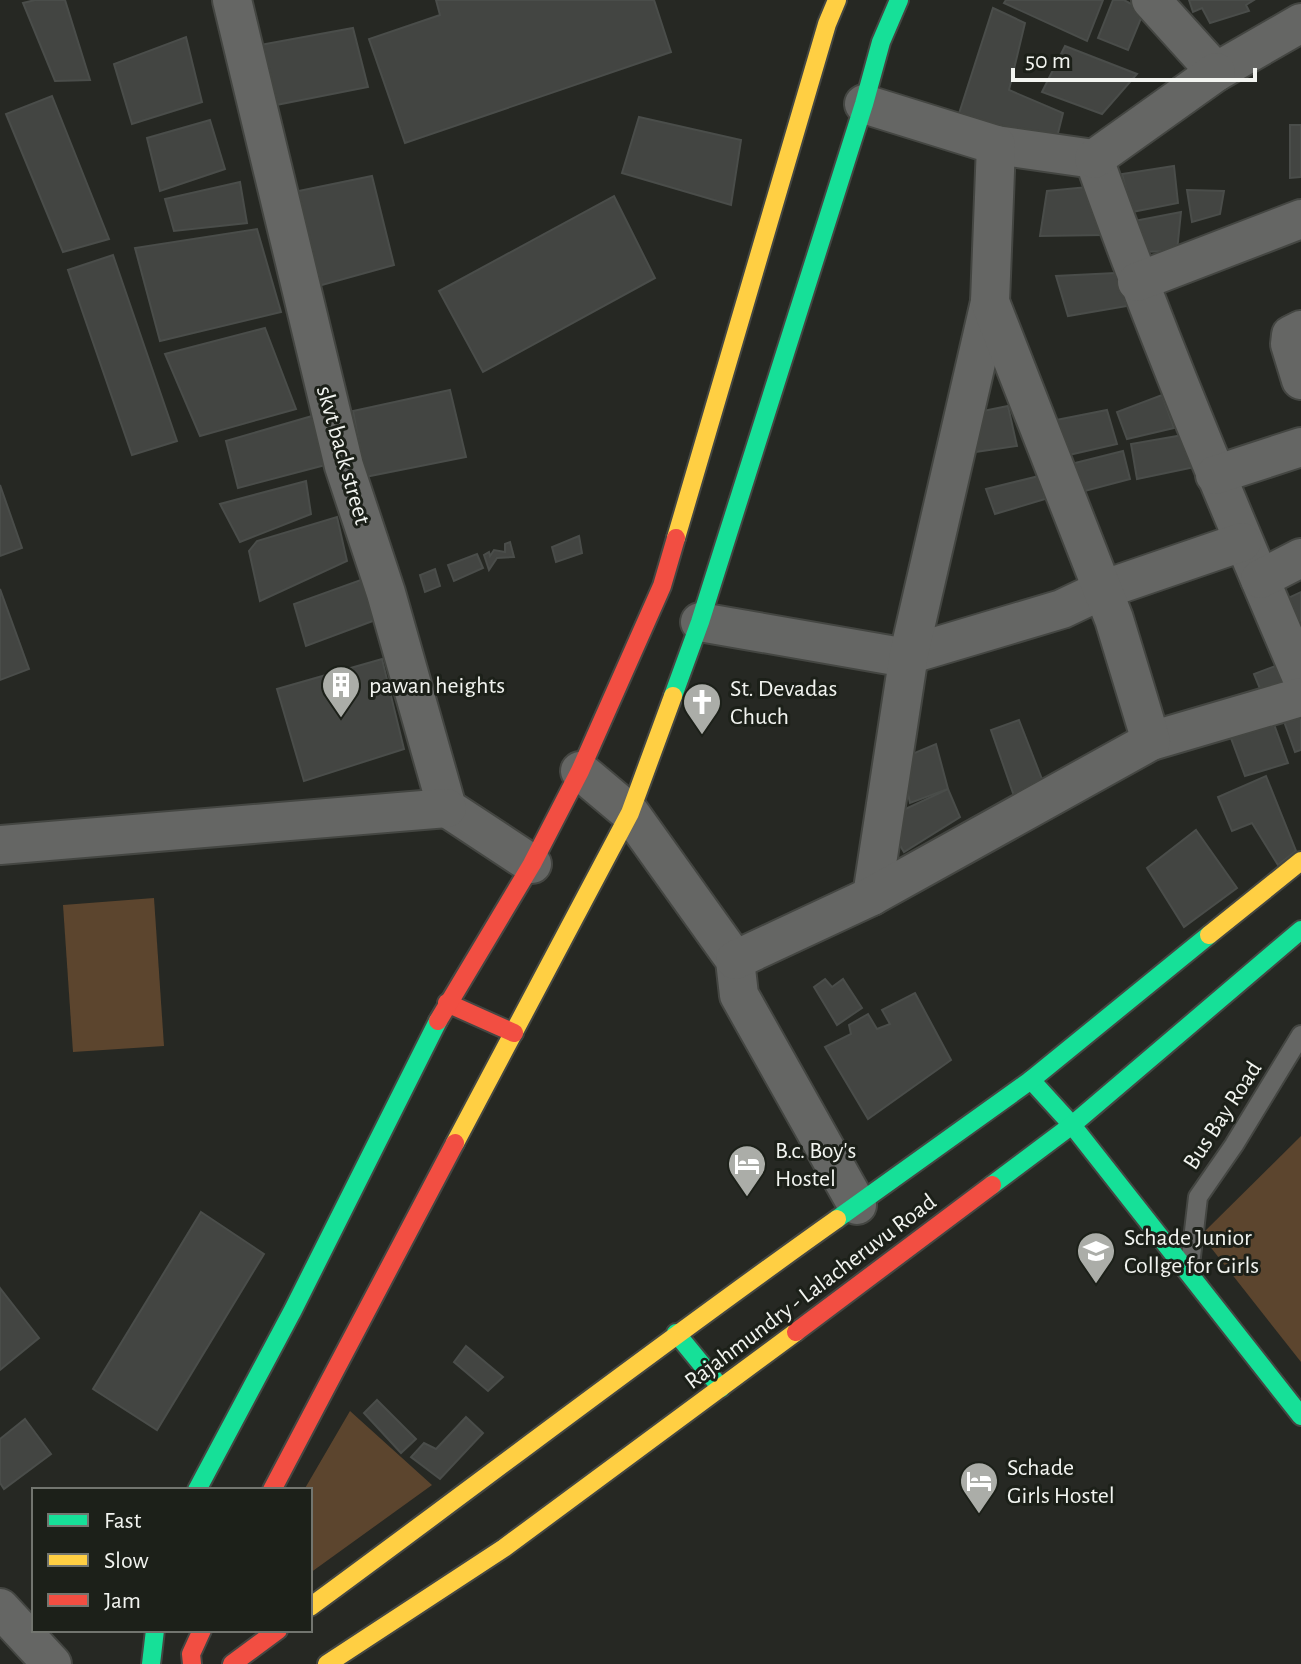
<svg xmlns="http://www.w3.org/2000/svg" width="1301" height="1664" font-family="'Alegreya Sans',sans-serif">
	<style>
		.green { fill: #5c452e }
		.building { fill: #434542; stroke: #4a4d4a; stroke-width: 2 }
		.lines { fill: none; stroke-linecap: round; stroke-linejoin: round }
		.lane-casing { stroke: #444642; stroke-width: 22 }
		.street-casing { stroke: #444642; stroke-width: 42 }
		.fast-casing { stroke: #444642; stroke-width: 22 }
		.slow-casing { stroke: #444642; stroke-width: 22 }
		.jam-casing { stroke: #444642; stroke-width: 22 }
		.lane { stroke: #656664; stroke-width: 18 }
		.street { stroke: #656664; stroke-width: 38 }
		.fast { stroke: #16e098; stroke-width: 18 }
		.slow { stroke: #ffcf43; stroke-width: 18 }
		.jam { stroke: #f24e42; stroke-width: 18 }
		.labels { text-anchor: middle; stroke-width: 6; stroke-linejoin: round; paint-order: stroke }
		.street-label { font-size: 24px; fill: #f2f4f0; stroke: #1c2019 }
		.poi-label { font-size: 24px; fill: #f2f4f0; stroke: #1c2019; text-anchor: start }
	</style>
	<rect width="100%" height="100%" fill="#262823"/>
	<g class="green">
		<polygon points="154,898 164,1046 73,1052 63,905"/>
		<polygon points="1301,1136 1301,1362 1201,1235"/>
		<polygon points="350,1411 432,1485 310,1573 310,1490 304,1490"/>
	</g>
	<g class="building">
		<polygon points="35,0 65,0 90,80 55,81 23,3"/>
		<polygon points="436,0 654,0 671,52 405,143 369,39 440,15"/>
		<polygon points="1006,0 1103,0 1087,41 1004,3"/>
		<polygon points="1113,0 1124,0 1144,11 1128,50 1098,38"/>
		<polygon points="1189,0 1254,0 1246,5 1249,11 1210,23 1202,8 1193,12"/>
		<polygon points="993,8 1025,23 1009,90 1063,113 1054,149 955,126"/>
		<polygon points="353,28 368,87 276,105 260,45"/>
		<polygon points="186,37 202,102 132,124 114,64"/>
		<polygon points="1065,46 1137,74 1102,114 1042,92"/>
		<polygon points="52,96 109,239 63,252 6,114"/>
		<polygon points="639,117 741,140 731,205 622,173"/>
		<polygon points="210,120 225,169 160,191 147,138"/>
		<polygon points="1290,125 1301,125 1301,177 1290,178"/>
		<polygon points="1174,166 1178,203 1132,212 1122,174"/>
		<polygon points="372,176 394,265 311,288 284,194"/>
		<polygon points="240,182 247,223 174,231 165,199"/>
		<polygon points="1098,186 1103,235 1040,236 1047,191"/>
		<polygon points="1187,190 1224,191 1220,214 1192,222"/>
		<polygon points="614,196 655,278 483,372 439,291"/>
		<polygon points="1181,212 1177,251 1137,252 1129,222"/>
		<polygon points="257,229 281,312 160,341 135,248"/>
		<polygon points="113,255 177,441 132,455 68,270"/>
		<polygon points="1115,273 1127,306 1068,316 1056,276"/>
		<polygon points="265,328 296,409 200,436 165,354"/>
		<polygon points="450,390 466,457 365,477 353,411"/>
		<polygon points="1162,395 1174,428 1127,439 1117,412"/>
		<polygon points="1008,406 1017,446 975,452 973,413"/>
		<polygon points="1107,410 1117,444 1060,457 1051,421"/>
		<polygon points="312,416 329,464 238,488 226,441"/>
		<polygon points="1189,434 1195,467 1137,479 1131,444"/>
		<polygon points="1123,451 1130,479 1077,493 1071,464"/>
		<polygon points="1039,476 1045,499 995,514 986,489"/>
		<polygon points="306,481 311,514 240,542 220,504"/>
		<polygon points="0,485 22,548 0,556"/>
		<polygon points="337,517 347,561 260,601 249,551 257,541"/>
		<polygon points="579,536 582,553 556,562 552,547"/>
		<polygon points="510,542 514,557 497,558 489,570 484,555 489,552 490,556 494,550 505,552 505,544"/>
		<polygon points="477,554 483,568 454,581 448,565"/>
		<polygon points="435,569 440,586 425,592 420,575"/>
		<polygon points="369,577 378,619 306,646 294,604"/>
		<polygon points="0,589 29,669 0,680"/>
		<polygon points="1301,592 1301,621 1297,623 1284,600"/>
		<polygon points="382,659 404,749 304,781 277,689"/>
		<polygon points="1278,665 1286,690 1265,701 1254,674"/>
		<polygon points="1301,706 1301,750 1295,752 1281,713"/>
		<polygon points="1270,713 1288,763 1245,776 1228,730"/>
		<polygon points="1019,720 1045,787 1014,796 991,730"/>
		<polygon points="936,744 948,789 910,803 900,759"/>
		<polygon points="1266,776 1296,851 1278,865 1252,823 1232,831 1218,797"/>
		<polygon points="948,789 960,817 904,852 884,819"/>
		<polygon points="1196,830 1237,888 1184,927 1147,868"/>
		<polygon points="825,979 832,987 843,979 862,1008 837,1025 814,987"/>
		<polygon points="915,993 951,1060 868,1119 825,1047 851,1034 849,1025 868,1014 877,1029 890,1024 882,1010"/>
		<polygon points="201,1212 264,1254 157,1430 93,1389"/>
		<polygon points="0,1288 39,1338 0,1370"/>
		<polygon points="466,1346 503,1377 488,1391 454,1362"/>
		<polygon points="377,1400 416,1439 401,1453 364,1413"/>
		<polygon points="466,1417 483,1433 440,1479 411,1457 424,1443 436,1449"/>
		<polygon points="25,1419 51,1454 4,1489 0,1483 0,1439"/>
	</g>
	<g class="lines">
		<defs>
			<polyline id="lane" points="1190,1265 1198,1197 1234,1145 1301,1035"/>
			<g id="street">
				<polyline points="232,0 344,466 386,593 447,808 532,864"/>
				<polyline points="1151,0 1216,72 1301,23"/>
				<path d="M 996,145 L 1094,159 C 1156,334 1228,505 1301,676"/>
				<polyline points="1094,159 1216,72"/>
				<polyline points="1137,282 1301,219"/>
				<polyline points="1301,330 1291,335 1290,344 1301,380"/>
				<polyline points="1215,475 1301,447"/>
				<polyline points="1260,579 1301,558"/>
				<polyline points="700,622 901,657 1062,609 1102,590 1242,542"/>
				<polyline points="1151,741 1301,697"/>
				<polyline points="580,771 630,813 735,960 739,995 857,1205"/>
				<polyline points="0,845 447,808"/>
				<polyline points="872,896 909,654 990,302"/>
				<polyline points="735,960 872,896 1151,741 1114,619 990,302 996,145 864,104"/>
				<polyline points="0,1608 52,1664"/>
			</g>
			<g id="fast">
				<polyline points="673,696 700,622 864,104 881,42 899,0"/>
				<polyline points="1031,1080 1072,1125 1301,1416"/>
				<polyline points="992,1185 1072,1125 1301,930"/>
				<polyline points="837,1219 1031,1080 1209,935"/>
				<polyline points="676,1333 721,1388"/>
				<polyline points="197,1490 293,1310 438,1021"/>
				<polyline points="151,1664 155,1630"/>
			</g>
			<g id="slow">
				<polyline points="676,538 827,24 837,0"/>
				<polyline points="1209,935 1301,861"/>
				<polyline points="455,1143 630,813 673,696"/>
				<path d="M 310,1607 C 486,1478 659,1345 837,1219"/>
				<polyline points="327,1664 504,1548 796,1332"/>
			</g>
			<g id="jam">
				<polyline points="447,1003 514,1033"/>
				<polyline points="438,1021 532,864 580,771 662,586 676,538"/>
				<polyline points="796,1332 992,1185"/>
				<polyline points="272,1490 455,1143"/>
				<polyline points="192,1664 191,1654 202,1630"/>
				<polyline points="232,1664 278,1630"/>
			</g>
		</defs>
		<use href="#lane" class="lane-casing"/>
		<use href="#street" class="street-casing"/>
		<use href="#fast" class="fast-casing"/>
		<use href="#slow" class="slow-casing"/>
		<use href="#jam" class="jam-casing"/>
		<use href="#lane" class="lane"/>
		<use href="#street" class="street"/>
		<use href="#fast" class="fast"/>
		<use href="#slow" class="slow"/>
		<use href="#jam" class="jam"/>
	</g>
	<defs>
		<symbol id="building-pin" viewBox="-11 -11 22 30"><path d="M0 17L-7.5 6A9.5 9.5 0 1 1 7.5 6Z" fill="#abada8" stroke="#1c2019"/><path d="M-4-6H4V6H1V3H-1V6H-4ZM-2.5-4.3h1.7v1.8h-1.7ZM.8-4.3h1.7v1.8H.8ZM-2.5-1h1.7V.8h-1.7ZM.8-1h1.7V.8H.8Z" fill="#fff"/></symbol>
		<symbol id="church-pin" viewBox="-11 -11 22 30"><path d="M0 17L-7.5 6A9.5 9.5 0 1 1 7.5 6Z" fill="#abada8" stroke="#1c2019"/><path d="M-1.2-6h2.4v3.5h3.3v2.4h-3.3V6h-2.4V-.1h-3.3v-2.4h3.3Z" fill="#fff"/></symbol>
		<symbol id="hotel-pin" viewBox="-11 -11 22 30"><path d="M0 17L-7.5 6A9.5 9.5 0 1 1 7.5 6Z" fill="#abada8" stroke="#1c2019"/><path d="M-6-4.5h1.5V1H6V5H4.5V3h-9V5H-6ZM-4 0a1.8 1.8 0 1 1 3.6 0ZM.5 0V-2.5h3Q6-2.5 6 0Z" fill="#fff"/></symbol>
		<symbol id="university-pin" viewBox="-11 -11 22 30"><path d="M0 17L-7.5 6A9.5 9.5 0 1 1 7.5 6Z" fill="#abada8" stroke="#1c2019"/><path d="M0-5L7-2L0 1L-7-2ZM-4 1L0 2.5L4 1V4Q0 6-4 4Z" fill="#fff"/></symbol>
	</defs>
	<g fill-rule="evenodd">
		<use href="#building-pin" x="319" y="663" width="44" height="60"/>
		<use href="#church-pin" x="680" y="680" width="44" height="60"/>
		<use href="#hotel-pin" x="725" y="1142" width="44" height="60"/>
		<use href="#university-pin" x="1074" y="1229" width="44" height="60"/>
		<use href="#hotel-pin" x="957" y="1459" width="44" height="60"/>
	</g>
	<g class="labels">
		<g class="street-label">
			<text transform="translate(344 455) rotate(74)" y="8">skvt back street</text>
			<text transform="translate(1222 1115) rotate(-57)" y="8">Bus Bay Road</text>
			<text transform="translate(810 1291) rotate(-37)" y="8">Rajahmundry - Lalacheruvu Road</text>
		</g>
		<g class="poi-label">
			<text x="369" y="693">pawan heights</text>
			<text x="730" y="696">St. Devadas<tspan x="730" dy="28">Chuch</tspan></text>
			<text x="775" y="1158">B.c. Boy's<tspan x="775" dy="28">Hostel</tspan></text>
			<text x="1124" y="1245">Schade Junior<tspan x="1124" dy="28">Collge for Girls</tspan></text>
			<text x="1007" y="1475">Schade<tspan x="1007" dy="28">Girls Hostel</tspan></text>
		</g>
	</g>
	<rect x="32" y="1488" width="280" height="144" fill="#1c2019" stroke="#72756f" stroke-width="2"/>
	<rect x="48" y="1514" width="40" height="12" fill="#16e098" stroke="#72756f" stroke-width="2"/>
	<text x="104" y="1528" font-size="24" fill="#f2f4f0">Fast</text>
	<rect x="48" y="1554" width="40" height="12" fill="#ffcf43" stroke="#72756f" stroke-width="2"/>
	<text x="104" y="1568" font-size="24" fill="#f2f4f0">Slow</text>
	<rect x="48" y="1594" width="40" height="12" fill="#f24e42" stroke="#72756f" stroke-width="2"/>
	<text x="104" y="1608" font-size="24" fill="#f2f4f0">Jam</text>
	<path d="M1013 68v12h242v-12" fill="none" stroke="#f2f4f0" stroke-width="4"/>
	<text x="1025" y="68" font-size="24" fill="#f2f4f0" stroke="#1c2019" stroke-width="6" paint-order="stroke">50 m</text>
</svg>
